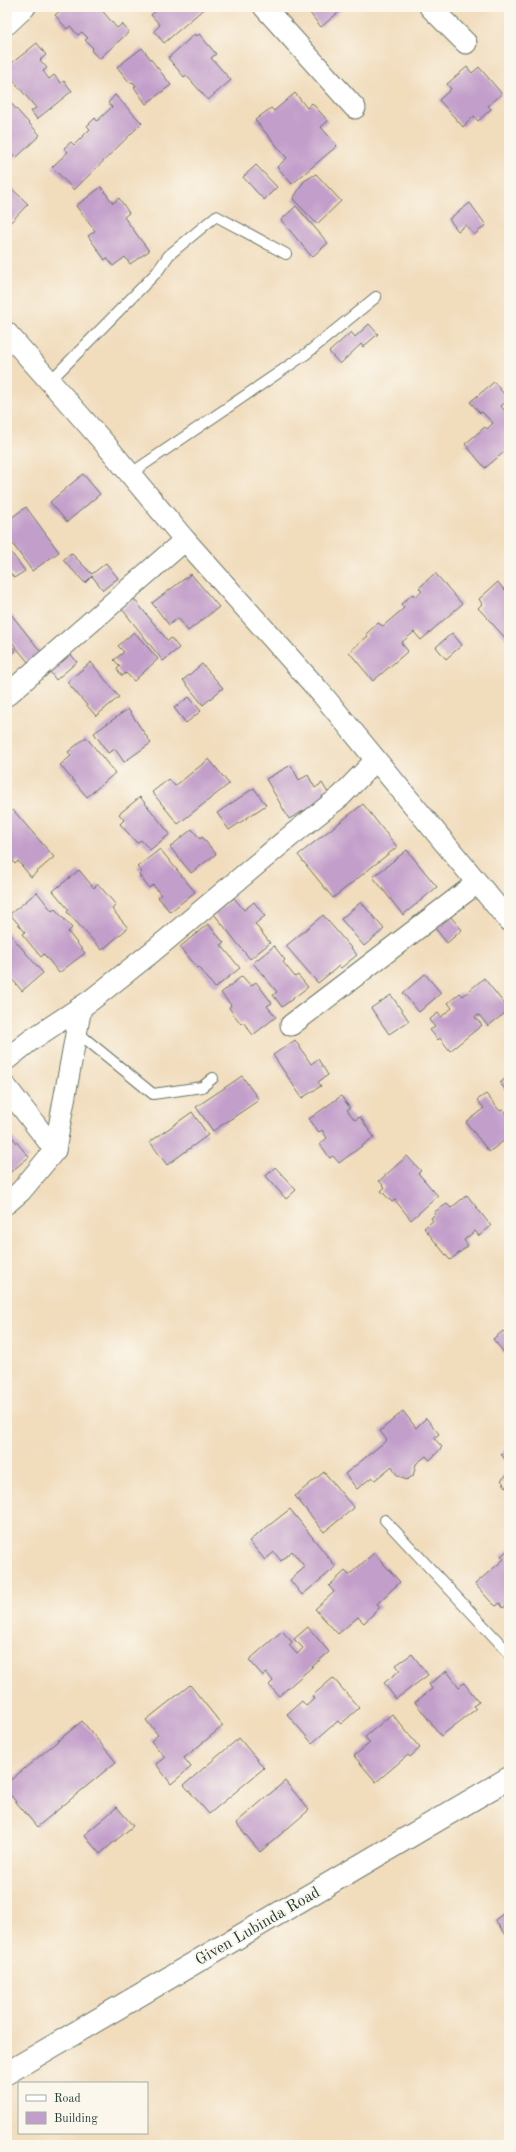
<svg xmlns="http://www.w3.org/2000/svg" width="516" height="2152" font-family="'Old Standard TT',serif">
	<style>
		.building { fill: #c29eca }
		.lines { fill: none; stroke-linecap: round; stroke-linejoin: round }
		.lane-casing { stroke: #687564; stroke-width: 12 }
		.street-casing { stroke: #687564; stroke-width: 23 }
		.secondary-casing { stroke: #687564; stroke-width: 24 }
		.lane { stroke: #fff; stroke-width: 10 }
		.street { stroke: #fff; stroke-width: 21 }
		.secondary { stroke: #fff; stroke-width: 22 }
		.labels { text-anchor: middle; stroke-width: 4; stroke-linejoin: round; paint-order: stroke }
		.street-label { font-size: 16px; fill: #1f3d34; stroke: #fbf7ec }
	</style>
	<rect width="100%" height="100%" fill="#fbf7ec"/>
	<filter id="ink" filterUnits="userSpaceOnUse"><feTurbulence type="fractalNoise" baseFrequency=".025" numOctaves="2"/><feDisplacementMap in="SourceGraphic" scale="8" xChannelSelector="R" yChannelSelector="G"/><feConvolveMatrix kernelMatrix="1 2 1 2 8 2 1 2 1" color-interpolation-filters="sRGB"/></filter>
	<filter id="wash" filterUnits="userSpaceOnUse"><feTurbulence type="fractalNoise" baseFrequency=".012" numOctaves="4" result="noise"/><feDisplacementMap in="SourceGraphic" scale="16" xChannelSelector="R" yChannelSelector="G"/><feGaussianBlur stdDeviation="0.9" result="paint"/><feColorMatrix in="noise" values="0 0 0 0 0 0 0 0 0 0 0 0 0 0 0 0 0 1.4 0 .05"/><feComposite in="paint" operator="in"/></filter>
	<g filter="url(#wash)">
		<rect width="100%" height="100%" fill="#f1dcbc"/>
		<g id="blocks">
			<g class="building">
				<polygon points="65,7 99,7 117,28 122,24 129,32 99,59 91,50 93,48 85,40 88,38 82,32 78,35 70,26 67,29 55,15"/>
				<polygon points="160,7 206,7 164,43 154,31 160,25 151,15"/>
				<polygon points="305,7 345,7 321,27"/>
				<polygon points="195,34 197,36 199,34 216,54 211,58 231,80 208,100 186,75 184,77 168,58"/>
				<polygon points="37,43 46,55 40,60 47,68 43,71 49,79 54,75 61,83 64,81 72,91 37,119 31,111 36,108 13,80 8,84 7,83 7,67"/>
				<polygon points="142,48 171,85 146,104 134,87 136,86 133,82 130,83 117,67"/>
				<polygon points="467,67 472,73 479,67 502,94 488,106 491,109 478,121 474,116 463,127 439,100 451,89 447,84"/>
				<polygon points="295,93 307,108 312,103 328,121 321,127 337,146 292,184 277,167 287,158 255,120 271,108 274,111"/>
				<polygon points="115,95 142,123 74,190 52,167 68,152 64,148 71,142 74,145 90,129 87,126 95,118 97,121 112,107 108,103"/>
				<polygon points="7,99 40,135 16,158 7,148"/>
				<polygon points="256,165 277,187 264,200 243,177"/>
				<polygon points="316,174 341,201 317,224 293,199 304,181"/>
				<polygon points="7,184 28,204 7,226"/>
				<polygon points="101,187 113,203 119,198 129,213 124,217 149,251 130,264 125,257 113,266 107,258 105,260 88,236 95,231 76,206"/>
				<polygon points="470,203 486,225 474,235 466,225 458,231 449,219"/>
				<polygon points="296,206 328,243 312,257 281,220"/>
				<polygon points="369,324 378,334 363,347 361,344 340,364 329,352 351,332 355,337"/>
				<polygon points="494,382 509,400 501,406 506,412 509,409 509,448 485,468 465,444 485,427 487,429 493,423 482,412 480,413 470,402"/>
				<polygon points="83,474 100,494 67,522 50,502"/>
				<polygon points="26,507 59,552 32,571 7,536 7,521"/>
				<polygon points="7,547 25,571 14,578 9,571 7,572"/>
				<polygon points="71,553 92,574 106,563 118,578 103,590 92,576 85,583 63,560"/>
				<polygon points="435,573 462,604 421,640 414,632 401,643 408,651 373,681 349,652 368,636 366,634 378,623 383,626 404,608 401,604 413,594 415,597 422,591 419,588"/>
				<polygon points="191,574 219,607 188,631 178,618 169,625 152,603"/>
				<polygon points="498,582 504,590 509,586 509,642 478,608 482,604 479,599"/>
				<polygon points="134,599 168,641 171,638 179,648 163,661 122,609"/>
				<polygon points="7,609 41,652 28,662 7,636"/>
				<polygon points="134,632 158,659 134,681 126,673 122,676 117,669 120,666 114,660 124,652 118,646"/>
				<polygon points="452,633 462,645 446,659 436,647"/>
				<polygon points="7,641 16,651 7,659"/>
				<polygon points="69,652 77,662 56,680 48,669"/>
				<polygon points="91,662 119,697 96,716 67,682"/>
				<polygon points="202,664 223,688 203,705 183,680"/>
				<polygon points="189,697 201,711 186,723 174,708"/>
				<polygon points="128,709 151,743 124,762 115,749 108,753 94,733"/>
				<polygon points="86,737 115,773 87,797 60,765 71,756 68,752"/>
				<polygon points="209,759 229,784 178,824 152,792 169,779 175,786"/>
				<polygon points="291,765 299,780 308,775 315,788 322,783 330,796 289,819 266,779"/>
				<polygon points="254,788 266,805 229,830 217,813"/>
				<polygon points="140,797 170,834 150,850 141,840 137,843 120,824 124,820 119,814"/>
				<polygon points="363,804 397,847 333,898 298,855"/>
				<polygon points="13,810 54,857 31,877 18,861 15,864 7,854 7,815"/>
				<polygon points="192,829 200,839 202,837 216,854 191,873 170,847"/>
				<polygon points="160,849 195,892 170,912 158,897 161,895 153,885 149,888 139,875 142,872 137,867"/>
				<polygon points="407,850 437,887 403,915 373,877"/>
				<polygon points="79,870 94,888 98,884 116,905 112,909 128,928 102,950 67,912 69,910 53,891"/>
				<polygon points="37,892 52,911 55,909 72,928 68,932 85,953 59,973 44,954 41,957 22,934 25,932 10,914"/>
				<polygon points="234,898 244,910 254,902 265,916 255,924 270,943 250,959 214,914"/>
				<polygon points="361,902 384,929 364,946 341,919"/>
				<polygon points="323,915 357,955 341,968 339,966 318,983 286,946"/>
				<polygon points="450,916 462,930 447,943 435,928"/>
				<polygon points="208,924 224,943 221,945 240,968 215,988 199,967 198,968 180,947"/>
				<polygon points="7,931 43,973 22,991 7,973"/>
				<polygon points="274,946 285,960 283,962 295,977 298,975 308,987 282,1007 273,995 277,992 253,963"/>
				<polygon points="425,974 441,993 419,1012 403,993"/>
				<polygon points="242,976 251,986 256,982 272,1003 267,1006 276,1017 253,1035 243,1022 241,1024 229,1008 231,1005 221,993"/>
				<polygon points="484,978 509,1010 488,1026 479,1015 475,1017 482,1025 450,1051 440,1038 438,1040 430,1030 435,1027 429,1020 438,1013 441,1017 452,1008 448,1003 460,993 463,996"/>
				<polygon points="391,995 409,1021 389,1034 371,1008"/>
				<polygon points="295,1040 311,1064 318,1059 328,1075 318,1082 321,1086 302,1098 273,1055"/>
				<polygon points="509,1075 509,1094 500,1083"/>
				<polygon points="242,1076 259,1100 213,1131 196,1107"/>
				<polygon points="486,1094 500,1111 503,1109 509,1116 509,1137 489,1152 466,1122 484,1108 477,1100"/>
				<polygon points="341,1096 350,1108 347,1110 355,1120 360,1117 374,1137 339,1163 333,1156 330,1158 320,1144 327,1138 322,1130 319,1132 309,1119"/>
				<polygon points="192,1112 208,1135 167,1165 150,1142"/>
				<polygon points="7,1131 29,1157 7,1175"/>
				<polygon points="407,1156 421,1171 418,1173 438,1196 411,1220 395,1200 392,1202 381,1191 385,1187 379,1181"/>
				<polygon points="275,1167 296,1190 286,1199 266,1176"/>
				<polygon points="467,1195 491,1226 479,1236 475,1231 464,1240 468,1246 450,1260 424,1228 433,1221 431,1218 435,1214 434,1212 447,1204 451,1208"/>
				<polygon points="503,1331 509,1337 509,1359 493,1339"/>
				<polygon points="403,1411 416,1428 426,1418 439,1434 434,1438 442,1447 430,1460 426,1456 416,1464 413,1476 406,1480 396,1474 392,1466 375,1480 372,1477 357,1489 345,1474 387,1440 380,1431"/>
				<polygon points="509,1440 509,1465 501,1454 508,1448 504,1444"/>
				<polygon points="324,1472 354,1508 324,1532 295,1496"/>
				<polygon points="509,1473 509,1491 501,1480"/>
				<polygon points="290,1509 336,1567 302,1595 290,1580 305,1567 292,1551 281,1561 274,1552 265,1560 249,1541"/>
				<polygon points="509,1549 509,1603 503,1608 500,1603 496,1606 491,1602 475,1584 504,1559 501,1556"/>
				<polygon points="374,1553 400,1582 377,1604 380,1607 364,1623 358,1617 338,1634 315,1609 334,1592 329,1586 345,1571 349,1575"/>
				<polygon points="308,1627 329,1652 279,1696 269,1685 273,1681 267,1673 263,1676 249,1660 282,1631 292,1642 289,1645 297,1654 303,1648 294,1639"/>
				<polygon points="412,1654 428,1675 396,1699 384,1683 400,1670 396,1665"/>
				<polygon points="447,1671 459,1687 464,1683 479,1702 473,1706 476,1709 441,1736 415,1702 432,1689 429,1684"/>
				<polygon points="333,1678 359,1708 341,1724 338,1721 312,1743 287,1714 302,1701 306,1706 314,1699 312,1696"/>
				<polygon points="190,1685 223,1726 184,1758 191,1767 171,1784 156,1764 165,1757 151,1741 158,1735 146,1720"/>
				<polygon points="392,1714 420,1748 410,1757 408,1755 376,1782 354,1756 370,1743 365,1737"/>
				<polygon points="82,1721 116,1762 37,1827 7,1791 7,1783"/>
				<polygon points="239,1738 264,1768 209,1814 184,1785"/>
				<polygon points="285,1781 309,1810 260,1852 236,1823"/>
				<polygon points="117,1807 133,1826 100,1854 84,1835"/>
				<polygon points="509,1909 509,1933 506,1935 495,1920"/>
			</g>
		</g>
	</g>
	<g filter="url(#ink)">
		<use href="#blocks" fill-opacity="0" stroke="#687564" stroke-width="1"/>
		<g class="lines">
			<defs>
				<g id="lane">
					<polyline points="50,381 157,272 169,255 216,216 286,254"/>
					<polyline points="130,474 306,354 376,297"/>
					<polyline points="77,1032 153,1094 202,1087 213,1078"/>
					<polyline points="385,1520 509,1653"/>
				</g>
				<g id="street">
					<polyline points="264,7 355,108"/>
					<polyline points="430,7 466,43"/>
					<polyline points="7,24 25,7"/>
					<polyline points="7,333 106,445 185,540 321,693 509,921"/>
					<polyline points="7,695 185,540"/>
					<polyline points="291,1025 477,883"/>
					<polyline points="7,1059 31,1040 90,1001 152,952 293,834 341,796 376,760"/>
					<polyline points="7,1088 55,1150"/>
					<polyline points="7,1203 21,1191 55,1150 81,1007"/>
				</g>
				<polyline id="secondary" points="7,2073 509,1778"/>
			</defs>
			<use href="#lane" class="lane-casing"/>
			<use href="#street" class="street-casing"/>
			<use href="#secondary" class="secondary-casing"/>
			<use href="#lane" class="lane"/>
			<use href="#street" class="street"/>
			<use href="#secondary" class="secondary"/>
		</g>
	</g>
	<g class="labels">
		<g class="street-label">
			<text transform="translate(257 1925) rotate(-30)" y="6">Given Lubinda Road</text>
		</g>
	</g>
	<rect width="516" height="2152" fill="none" stroke="#fbf7ec" stroke-width="24"/>
	<rect x="18" y="2082" width="130" height="52" fill="#fbf7ec" stroke="#a3ada2"/>
	<rect x="26" y="2095" width="20" height="6" fill="#ffffff" stroke="#a3ada2"/>
	<text x="54" y="2102" font-size="12" fill="#1f3d34">Road</text>
	<rect x="26" y="2112" width="20" height="12" fill="#c29eca" stroke="#a3ada2"/>
	<text x="54" y="2122" font-size="12" fill="#1f3d34">Building</text>
</svg>
